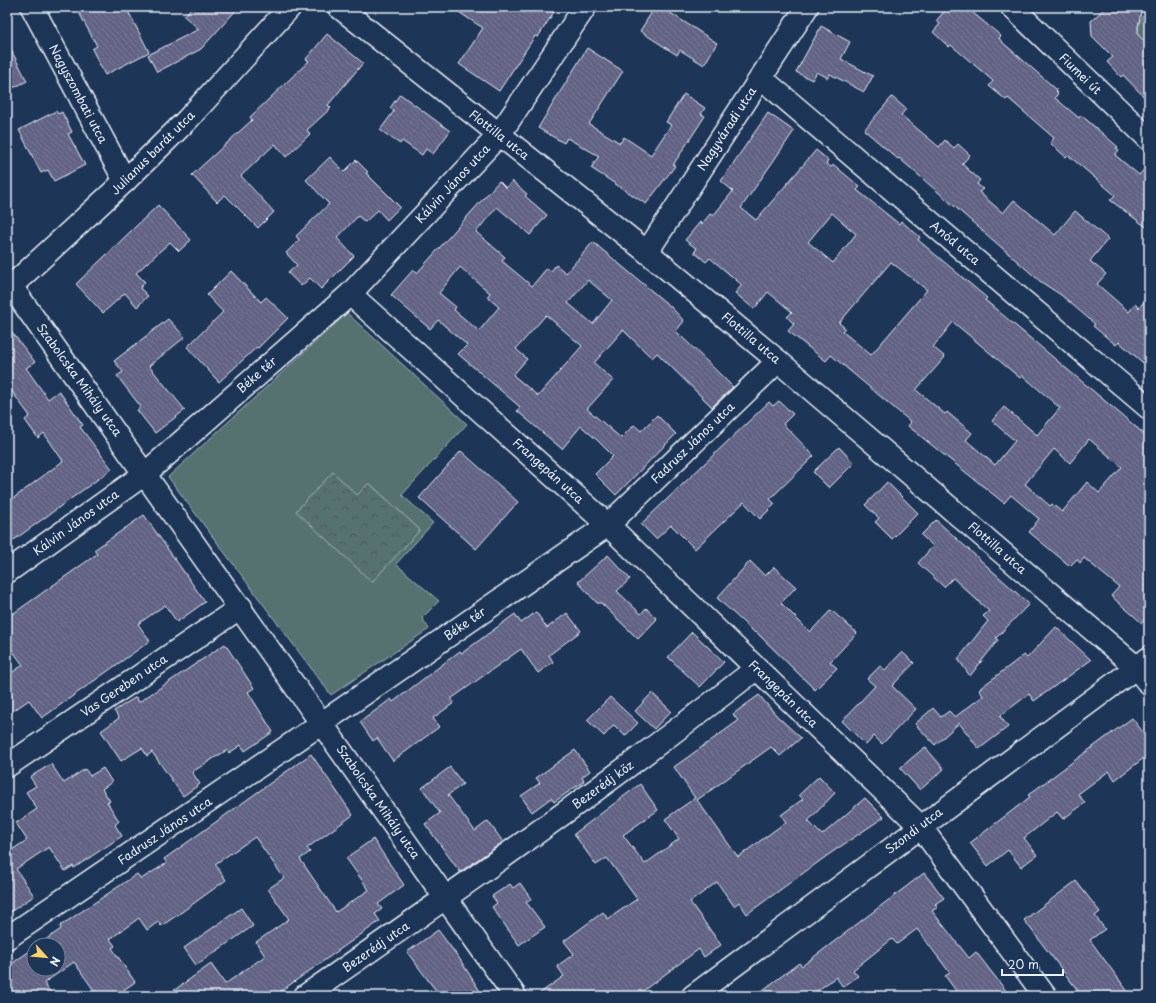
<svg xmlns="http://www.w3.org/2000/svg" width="1156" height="1003" font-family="'Playpen Sans',sans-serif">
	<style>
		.grass { fill: #56726f; stroke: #9fb2b4; fill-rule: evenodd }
		.park { fill: url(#park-crowns); stroke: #9fb2b4 }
		.building { fill: url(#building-back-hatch); stroke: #e8f1f8; fill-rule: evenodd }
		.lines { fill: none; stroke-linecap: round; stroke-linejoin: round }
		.street-casing { stroke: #e8f1f8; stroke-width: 25 }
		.street { stroke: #1d3557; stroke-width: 22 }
		.labels { text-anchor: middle; stroke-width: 3; stroke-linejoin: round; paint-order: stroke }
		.street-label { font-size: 12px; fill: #e8f1f8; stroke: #1d3557 }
	</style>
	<defs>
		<pattern id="park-crowns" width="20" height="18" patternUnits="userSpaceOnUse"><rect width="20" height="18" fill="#56726f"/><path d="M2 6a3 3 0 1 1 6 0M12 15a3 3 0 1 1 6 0" fill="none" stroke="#4d5b5b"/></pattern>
		<pattern id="building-back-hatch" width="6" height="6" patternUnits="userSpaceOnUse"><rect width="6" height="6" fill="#626285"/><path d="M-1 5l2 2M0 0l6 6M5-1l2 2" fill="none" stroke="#787997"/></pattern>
	</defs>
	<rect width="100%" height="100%" fill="#1d3557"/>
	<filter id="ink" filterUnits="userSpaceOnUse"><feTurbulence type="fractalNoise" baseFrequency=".025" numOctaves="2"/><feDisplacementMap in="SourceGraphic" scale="8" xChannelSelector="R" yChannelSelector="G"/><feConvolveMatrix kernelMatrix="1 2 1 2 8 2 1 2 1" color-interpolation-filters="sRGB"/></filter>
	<g filter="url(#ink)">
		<g class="grass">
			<path d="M 1149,9 L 1149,46 L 1138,35 C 1138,23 1140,18 1149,9 Z"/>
			<path d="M 347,313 L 467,424 L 402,495 L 433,523 L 396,564 L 439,601 L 422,618 L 429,629 L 331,695 L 168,477 ZM 332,472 L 357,495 L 369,483 L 420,530 L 372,581 Z"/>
		</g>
		<polygon class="park" points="333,472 357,495 369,483 420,530 372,582 296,511"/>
		<g class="building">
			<polygon points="76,7 126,7 149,52 105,75 92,49 97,46"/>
			<polygon points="192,7 239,7 201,49 157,72 148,55 199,29 184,16"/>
			<polygon points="451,7 557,7 538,37 535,36 499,91 459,64 483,28"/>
			<polygon points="655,7 661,7 717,43 704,65 680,50 677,55 640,31"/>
			<polygon points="948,7 966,7 1001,36 999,38 1001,41 1057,90 1056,91 1058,93 1055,98 1079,118 1081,115 1118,147 1116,148 1119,150 1115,155 1139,175 1149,164 1149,229 1110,200 1115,195 1068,155 1066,157 1050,143 1054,138 1008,98 1006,100 989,86 993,81 951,45 949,47 933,32 940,24 936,21"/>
			<polygon points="1106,7 1142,7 1138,27 1138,35 1149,46 1149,102 1123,75 1121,77 1107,62 1113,57 1092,36 1091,21"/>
			<polygon points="821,26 850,42 841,59 873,76 864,92 830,74 828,78 817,72 812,80 796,72"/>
			<polygon points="327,34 363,63 328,105 331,108 307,130 310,134 286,157 275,144 241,176 274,212 258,228 225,195 217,202 192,175 252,120 250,117 309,61 306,59"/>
			<polygon points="7,42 27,81 7,91"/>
			<polygon points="587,48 623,71 589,124 620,143 624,137 651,155 671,125 666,122 684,94 705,108 701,114 705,116 673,165 675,166 646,204 591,168 599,156 567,138 564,143 538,128"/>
			<polygon points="400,94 450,131 433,154 426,149 422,155 402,141 400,144 380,130 394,111 390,108"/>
			<polygon points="892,97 906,109 901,115 939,147 945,140 954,148 958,144 970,155 962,164 980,180 977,184 983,189 979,192 1003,213 1014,200 1055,235 1075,211 1108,239 1090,261 1106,274 1097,284 1129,312 1135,304 1139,308 1149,295 1149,368 1119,342 1116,345 1093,326 1095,324 1061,295 1041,282 899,158 898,159 864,130"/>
			<polygon points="56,111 58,114 62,112 72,132 68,134 85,165 54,181 48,170 41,173 19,130"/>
			<path d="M 768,113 L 794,131 L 741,208 L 756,220 L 816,150 L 828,160 L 826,164 L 831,167 L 834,165 L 860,187 L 857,190 L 899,224 L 901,221 L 920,237 L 918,240 L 987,298 L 985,300 L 1149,438 L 1149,614 L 1142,623 L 1111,596 L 1119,587 L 1084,558 L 1080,563 L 1077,559 L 1070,566 L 1029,532 L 1039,519 L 1011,495 L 1004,503 L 908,426 L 911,422 L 831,355 L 826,361 L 788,331 L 794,324 L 787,317 L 792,312 L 768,292 L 754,309 L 735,293 L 742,285 L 710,258 L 706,262 L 694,252 L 697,249 L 685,240 L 700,222 L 702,224 L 710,214 L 713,216 L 733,191 L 721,181 ZM 832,213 L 856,234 L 833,263 L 808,242 ZM 891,262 L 927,290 L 871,355 L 842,331 L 845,328 L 839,323 ZM 953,322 L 1020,378 L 1022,375 L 1060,408 L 1037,435 L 1004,407 L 992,421 L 1015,441 L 995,465 L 966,440 L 972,433 L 947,412 L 945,414 L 916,390 L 945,357 L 933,347 ZM 1089,439 L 1122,467 L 1099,493 L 1087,482 L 1062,512 L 1052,504 L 1050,506 L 1025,484 L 1054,449 L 1070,463 Z"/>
			<polygon points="330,157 344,172 356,160 368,172 366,173 400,207 387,220 378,210 365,222 358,216 337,238 354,256 321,289 310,278 301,286 288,273 297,265 286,253 299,240 296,236 329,204 306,180"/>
			<path d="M 499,181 L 506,188 L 512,181 L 527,194 L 525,196 L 547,215 L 530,235 L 497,207 L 476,232 L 505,257 L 502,261 L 532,286 L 547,268 L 551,271 L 556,265 L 566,273 L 593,242 L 671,307 L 684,321 L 676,331 L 733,387 L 712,407 L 657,353 L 652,358 L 623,330 L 594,363 L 613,380 L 587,409 L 621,438 L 634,425 L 641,431 L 657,415 L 676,434 L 616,495 L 595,474 L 613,456 L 597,440 L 581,426 L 562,449 L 517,411 L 520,407 L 458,354 L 467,345 L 438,320 L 430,329 L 391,295 L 413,270 L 417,273 ZM 460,267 L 490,293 L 487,297 L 499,307 L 479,331 L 454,310 L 456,307 L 439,293 ZM 588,280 L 612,300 L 593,324 L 568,303 ZM 546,315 L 582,346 L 538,396 L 513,375 L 527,359 L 516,349 Z"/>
			<polygon points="158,205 191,240 179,251 170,242 136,273 145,282 140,288 148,296 137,307 125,293 103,313 76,284"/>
			<polygon points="231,271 261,302 266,297 288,318 258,348 257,347 219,382 187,347 223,312 207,295"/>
			<polygon points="168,319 185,337 149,366 185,410 155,433 137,410 141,407 117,376 123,372 114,361"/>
			<polygon points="7,326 35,362 26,368 48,399 59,391 83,425 80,427 112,469 7,545 7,503 63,461 44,433 38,438 25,420 30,416 7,385"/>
			<polygon points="779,401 793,414 783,424 814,456 770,499 775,504 760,519 744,502 695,549 671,525 656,539 641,524 769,402 773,406"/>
			<polygon points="839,447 854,463 829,488 813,472"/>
			<polygon points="461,451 518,502 476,549 419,498"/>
			<polygon points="887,482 918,513 892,539 875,522 879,518 865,505"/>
			<polygon points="144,515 205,602 177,622 165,605 138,624 150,641 42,718 29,700 7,715 7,676 23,665 7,643 7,618 97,554 94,550"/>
			<polygon points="936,520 1029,604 996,638 998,640 970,676 958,659 988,621 983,616 989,611 953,578 944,587 918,563 933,546 921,535"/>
			<polygon points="608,555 630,579 617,591 641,614 646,608 657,619 638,639 601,603 597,603 578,582"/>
			<polygon points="750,561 765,576 774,567 796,587 781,603 810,632 831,610 857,633 830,662 837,668 815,690 756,632 755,633 717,598"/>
			<polygon points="536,612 547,628 567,613 581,631 549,655 553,662 538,673 521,649 451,699 454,703 433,718 439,727 393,761 377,738 373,741 360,722 391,699 393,702 460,651 462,653 515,614 521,623"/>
			<polygon points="1056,627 1091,660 1034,701 1029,694 1000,716 1008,727 979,749 959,723 935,745 915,724 933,708 941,717 949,711 955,717 983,696 979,689 1024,655 1027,658"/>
			<polygon points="692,632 724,662 700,687 668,657"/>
			<polygon points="225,644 254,688 248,692 273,732 245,751 241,745 229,753 227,750 192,772 200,784 183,796 152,752 147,756 142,748 121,761 101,731 119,718 114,711 136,697 139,702"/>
			<polygon points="902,652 914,663 892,686 916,709 882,744 874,736 866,745 842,721 875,686 867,679 880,666 885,670"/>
			<polygon points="652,693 671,711 654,729 635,711"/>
			<polygon points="759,695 777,716 801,738 780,756 771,747 697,800 738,857 786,822 781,815 803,799 799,795 819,776 835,793 808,821 822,835 865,798 884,817 828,855 747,914 739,902 734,906 717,882 690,902 721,945 704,957 699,949 636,996 536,996 564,976 557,966 574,954 564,941 603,912 608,919 637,899 607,858 596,865 574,834 640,784 658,810 623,835 645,864 679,839 665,819 695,798 674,767 738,721 733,714"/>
			<polygon points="610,697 638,723 625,736 614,725 604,736 587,720"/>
			<polygon points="1132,718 1149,740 1149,754 1115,780 1109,771 1078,794 1085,803 1063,819 1057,812 1024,838 1037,855 1021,867 1008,850 988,866 970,843 1030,797 1028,795"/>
			<polygon points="925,747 944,769 920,790 900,768"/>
			<polygon points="575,750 590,771 582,777 584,781 554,802 551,798 532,812 521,796 540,783 536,778"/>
			<polygon points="311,754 353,815 307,848 310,852 300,859 336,912 369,890 346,858 373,839 404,885 378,904 382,909 375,914 380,921 274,996 166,996 211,964 225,984 265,956 256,942 289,919 268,889 284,878 255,837 215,864 226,880 179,914 161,926 158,922 147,930 139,918 110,939 115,946 112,948 135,982 115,996 98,996 74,962 44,983 53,996 7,996 7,967 34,948 34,969 58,969 58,945 38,945 61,929 60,926 137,874 141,879 167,863 164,859"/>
			<polygon points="51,764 64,783 85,769 90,776 103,768 112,782 102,789 110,801 107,802 119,821 115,825 122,836 74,868 73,866 65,871 49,847 16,869 34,896 7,914 7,853 27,840 16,823 37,809 26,792 36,786 30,777"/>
			<polygon points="450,767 463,784 448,795 475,831 488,821 503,842 460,872 425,824 440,813 422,788"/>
			<polygon points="924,873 944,898 935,904 938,907 932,911 969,958 976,952 1010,996 960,996 945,976 950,973 917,929 897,944 892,939 853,970 858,976 843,987 836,977 810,996 755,996 799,963 802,966"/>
			<polygon points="1076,881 1100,912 1095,916 1105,929 1090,940 1131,996 1082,996 1024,920"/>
			<polygon points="520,883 531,899 526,902 545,927 519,945 492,907 497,903 492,896 510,884 513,888"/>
			<polygon points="241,908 253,926 196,965 184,948"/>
			<polygon points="438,930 459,958 483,996 440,996 407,952"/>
		</g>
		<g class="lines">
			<defs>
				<g id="street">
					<polyline points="32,7 125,181"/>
					<polyline points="339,7 647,252 778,361 1136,667 1149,684"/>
					<polyline points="1012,7 1149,139"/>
					<polyline points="761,78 1149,408"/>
					<polyline points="647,252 807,7"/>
					<polyline points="11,286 515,996"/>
					<polyline points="7,290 125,181 187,120 290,7"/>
					<polyline points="350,294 608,525 920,826 1045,996"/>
					<polyline points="7,572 146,473 350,294 499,135 585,7"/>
					<polyline points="7,766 241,607"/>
					<polyline points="7,938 322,723 608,525 778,361"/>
					<path d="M 305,996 C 458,890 610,783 757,668"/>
					<polyline points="693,996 1149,658"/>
				</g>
			</defs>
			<use href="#street" class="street-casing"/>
			<use href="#street" class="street"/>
		</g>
	</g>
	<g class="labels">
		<g class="street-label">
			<text transform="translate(1080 74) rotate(44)" y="4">Fiumei út</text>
			<text transform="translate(78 94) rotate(62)" y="4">Nagyszombati utca</text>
			<text transform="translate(727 129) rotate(-57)" y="4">Nagyváradi utca</text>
			<text transform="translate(499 135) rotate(38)" y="4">Flottilla utca</text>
			<text transform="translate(153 153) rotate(-45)" y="4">Julianus barát utca</text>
			<text transform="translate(453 184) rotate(-47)" y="4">Kálvin János utca</text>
			<text transform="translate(955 243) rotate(40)" y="4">Anód utca</text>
			<text transform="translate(751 338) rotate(40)" y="4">Flottilla utca</text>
			<text transform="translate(257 375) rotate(-41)" y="4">Béke tér</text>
			<text transform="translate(79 380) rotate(54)" y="4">Szabolcska Mihály utca</text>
			<text transform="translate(693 443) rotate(-44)" y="4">Fadrusz János utca</text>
			<text transform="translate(548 471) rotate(42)" y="4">Frangepán utca</text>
			<text transform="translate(76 523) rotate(-36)" y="4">Kálvin János utca</text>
			<text transform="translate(997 548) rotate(41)" y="4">Flottilla utca</text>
			<text transform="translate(465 624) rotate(-35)" y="4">Béke tér</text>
			<text transform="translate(124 686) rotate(-34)" y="4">Vas Gereben utca</text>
			<text transform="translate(783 694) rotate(44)" y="4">Frangepán utca</text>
			<text transform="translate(603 785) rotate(-36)" y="4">Bezerédj köz</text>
			<text transform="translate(378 802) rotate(55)" y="4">Szabolcska Mihály utca</text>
			<text transform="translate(165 831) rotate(-34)" y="4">Fadrusz János utca</text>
			<text transform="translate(914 831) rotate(-37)" y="4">Szondi utca</text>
			<text transform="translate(376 947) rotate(-35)" y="4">Bezerédj utca</text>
		</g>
	</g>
	<rect width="1156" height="1003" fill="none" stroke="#1d3557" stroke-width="24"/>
	<rect x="12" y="12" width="1132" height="979" fill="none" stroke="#e8f1f8" stroke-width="1.5" filter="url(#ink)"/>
	<g transform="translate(46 957) rotate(117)"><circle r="19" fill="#1d3557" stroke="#6e8097"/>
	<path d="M0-3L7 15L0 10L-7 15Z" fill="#ffd166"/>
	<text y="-6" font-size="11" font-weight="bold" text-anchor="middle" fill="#e8f1f8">N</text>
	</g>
	<path d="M1002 969v6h61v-6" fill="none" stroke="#e8f1f8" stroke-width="2"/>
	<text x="1008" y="969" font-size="12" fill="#e8f1f8" stroke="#1d3557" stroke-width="3" paint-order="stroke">20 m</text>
</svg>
